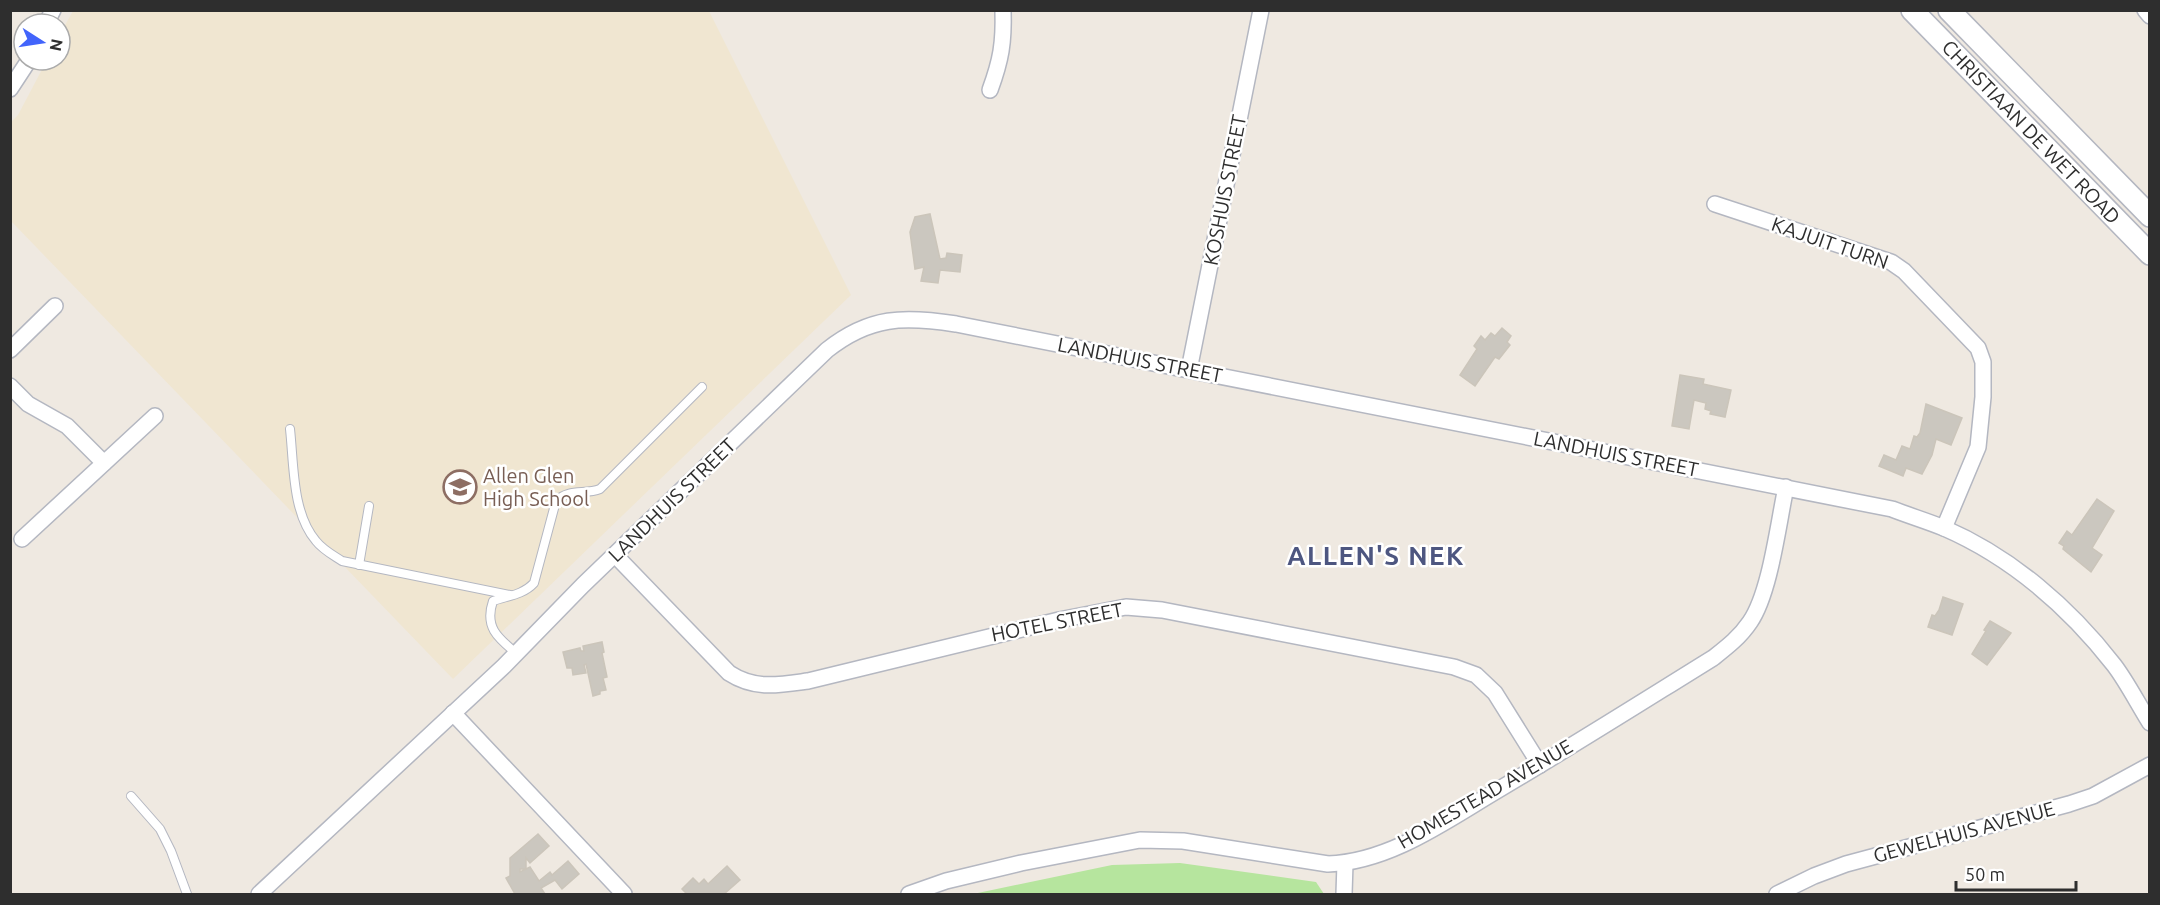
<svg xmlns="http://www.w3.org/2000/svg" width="2160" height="905" font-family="Ubuntu,sans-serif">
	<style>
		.education { fill: #f0e6d1 }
		.green { fill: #b6e59e }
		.building { fill: #cbc7bf; stroke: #cbc5ba; stroke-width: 1.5 }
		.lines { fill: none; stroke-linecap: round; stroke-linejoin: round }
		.lane-casing { stroke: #b4b7c1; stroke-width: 10 }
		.street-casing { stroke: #b4b7c1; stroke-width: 18 }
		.secondary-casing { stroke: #b4b7c1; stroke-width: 24 }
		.lane { stroke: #fff; stroke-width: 8 }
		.street { stroke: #fff; stroke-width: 15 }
		.secondary { stroke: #fff; stroke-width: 21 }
		.labels { text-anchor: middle; stroke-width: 5; stroke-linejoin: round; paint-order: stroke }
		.street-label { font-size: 20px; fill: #2e2e2e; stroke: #fff }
		.education-label { font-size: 20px; fill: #785e54; stroke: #fff; text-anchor: start }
		.district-label { font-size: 26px; font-weight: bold; letter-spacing: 1.5px; fill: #4d5680; stroke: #fff }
	</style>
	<rect width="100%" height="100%" fill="#efe9e1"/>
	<polygon class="education" points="73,11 709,11 851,295 453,679 11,221 11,122 18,115 47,60 60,60 60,34"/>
	<polygon class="green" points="1180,863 1316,882 1324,894 973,894 1112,865"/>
	<g class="building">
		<polygon points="930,214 940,259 946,258 947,253 962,255 960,272 940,270 938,283 921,281 924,267 915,269 910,232 915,217"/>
		<polygon points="1502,328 1511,336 1507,342 1510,345 1499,359 1495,357 1475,386 1460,375 1477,349 1474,346 1481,336 1485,340 1491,333 1495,336"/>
		<polygon points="1680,375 1704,379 1703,384 1731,390 1725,417 1710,414 1711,411 1705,409 1706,403 1694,400 1689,429 1672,426"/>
		<polygon points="1926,404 1962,418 1951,445 1936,439 1932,455 1922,474 1906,468 1903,476 1879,466 1884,455 1896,460 1902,446 1910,449 1914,436 1917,437 1920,433"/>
		<polygon points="2097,499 2114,511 2092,548 2102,555 2091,572 2063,549 2064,546 2059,543 2067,531 2072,535"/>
		<polygon points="1943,597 1963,604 1952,635 1928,627 1932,615 1935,616 1939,610"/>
		<polygon points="1990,621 2011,633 1987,665 1972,654 1986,631 1984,630"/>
		<polygon points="602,642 604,652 602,653 607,677 603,678 606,690 600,691 600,694 593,696 586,664 584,665 586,673 573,675 572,668 567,668 563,652 580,648 581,651 584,651 583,646"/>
		<polygon points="538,834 549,846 530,863 526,858 526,869 520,869 520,872 530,867 539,881 550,872 552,875 568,861 579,874 562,889 555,880 541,888 545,894 515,894 506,878 510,876 510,858"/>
		<polygon points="727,866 740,880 724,894 687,894 682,889 693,878 699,884 704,879 708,884"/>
	</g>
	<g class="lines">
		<defs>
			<g id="lane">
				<path d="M 290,429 C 294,465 292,513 316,541 C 323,550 333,555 342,561 L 510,595"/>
				<polyline points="359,565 369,506"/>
				<path d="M 516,653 C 498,638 484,627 493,601 C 507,596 523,595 534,583 L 556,501 C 569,488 585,495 600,489 L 702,387"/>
				<polyline points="131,796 160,829 171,851 187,894"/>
			</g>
			<g id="street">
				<polyline points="2145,10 2150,16"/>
				<polyline points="46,24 53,10"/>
				<polyline points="10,89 29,60"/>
				<path d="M 990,90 C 1001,60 1004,43 1003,10"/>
				<polyline points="1715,204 1891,262 1904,271 1978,348 1983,362 1983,397 1978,447 1944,528"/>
				<polyline points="10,350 55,306"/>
				<polyline points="1189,370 1261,10"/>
				<polyline points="10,386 28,404 67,426 104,463"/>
				<polyline points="22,539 155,416"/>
				<path d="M 615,555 L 729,673 C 755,690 779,685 808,681 L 1059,620 L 1126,607 L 1162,610 L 1454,667 L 1476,675 L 1495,693 L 1540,765"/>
				<polyline points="453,713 624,894"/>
				<path d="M 259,894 L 504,666 L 583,585 L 827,350 C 870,316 904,316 956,324 L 1892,509 C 1910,516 1927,521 1944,528 C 2011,557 2069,607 2114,665 C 2127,682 2138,704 2150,723"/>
				<path d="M 909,894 L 946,881 L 1021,863 L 1140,840 L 1183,841 L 1328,864 C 1390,862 1447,820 1498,790 C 1571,747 1642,702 1713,658 C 1727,647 1740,637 1750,622 C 1770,593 1778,525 1786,487"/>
				<polyline points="1344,894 1345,863"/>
				<polyline points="1777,894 1814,876 1846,864 2069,804 2093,796 2150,765"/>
			</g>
			<g id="secondary">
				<polyline points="1912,10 2150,254"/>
				<polyline points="1949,10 2150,216"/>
			</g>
		</defs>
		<use href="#lane" class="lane-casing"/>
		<use href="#street" class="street-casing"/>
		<use href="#secondary" class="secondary-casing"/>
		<use href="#lane" class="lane"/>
		<use href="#street" class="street"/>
		<use href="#secondary" class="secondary"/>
	</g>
	<defs>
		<symbol id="school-ring" viewBox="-11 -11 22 22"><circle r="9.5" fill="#fff" stroke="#8d6e63" stroke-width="1.5"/><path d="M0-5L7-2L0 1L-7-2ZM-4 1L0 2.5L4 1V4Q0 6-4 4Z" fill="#8d6e63"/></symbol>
	</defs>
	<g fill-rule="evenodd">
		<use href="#school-ring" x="441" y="468" width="38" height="38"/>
	</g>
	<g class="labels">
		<g class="street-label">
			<text transform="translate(2031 132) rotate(46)" y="7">CHRISTIAAN DE WET ROAD</text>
			<text transform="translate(1225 190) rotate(-79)" y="7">KOSHUIS STREET</text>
			<text transform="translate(1830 243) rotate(19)" y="7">KAJUIT TURN</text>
			<text transform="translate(1140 360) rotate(11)" y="7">LANDHUIS STREET</text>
			<text transform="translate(1616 454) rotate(11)" y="7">LANDHUIS STREET</text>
			<text transform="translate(672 500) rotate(-44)" y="7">LANDHUIS STREET</text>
			<text transform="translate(1057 622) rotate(-11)" y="7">HOTEL STREET</text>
			<text transform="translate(1485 794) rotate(-30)" y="7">HOMESTEAD AVENUE</text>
			<text transform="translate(1964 832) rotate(-15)" y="7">GEWELHUIS AVENUE</text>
		</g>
		<g class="education-label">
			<text x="483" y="483">Allen Glen<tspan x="483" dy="23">High School</tspan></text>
		</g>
		<g class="district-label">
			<text x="1376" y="565">ALLEN'S NEK</text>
		</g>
	</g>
	<rect width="2160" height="905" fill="none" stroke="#2e2e2e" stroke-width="24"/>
	<g transform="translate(42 42) rotate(102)"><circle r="28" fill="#ffffff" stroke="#ababab" stroke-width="1.5"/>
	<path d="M0-4.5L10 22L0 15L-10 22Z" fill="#4264fb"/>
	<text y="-9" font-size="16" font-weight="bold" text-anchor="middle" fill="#2e2e2e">N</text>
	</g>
	<path d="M1956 881v9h120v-9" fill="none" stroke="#2e2e2e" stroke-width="3"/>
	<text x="1965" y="881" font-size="18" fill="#2e2e2e" stroke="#ffffff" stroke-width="4.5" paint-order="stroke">50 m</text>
</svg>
